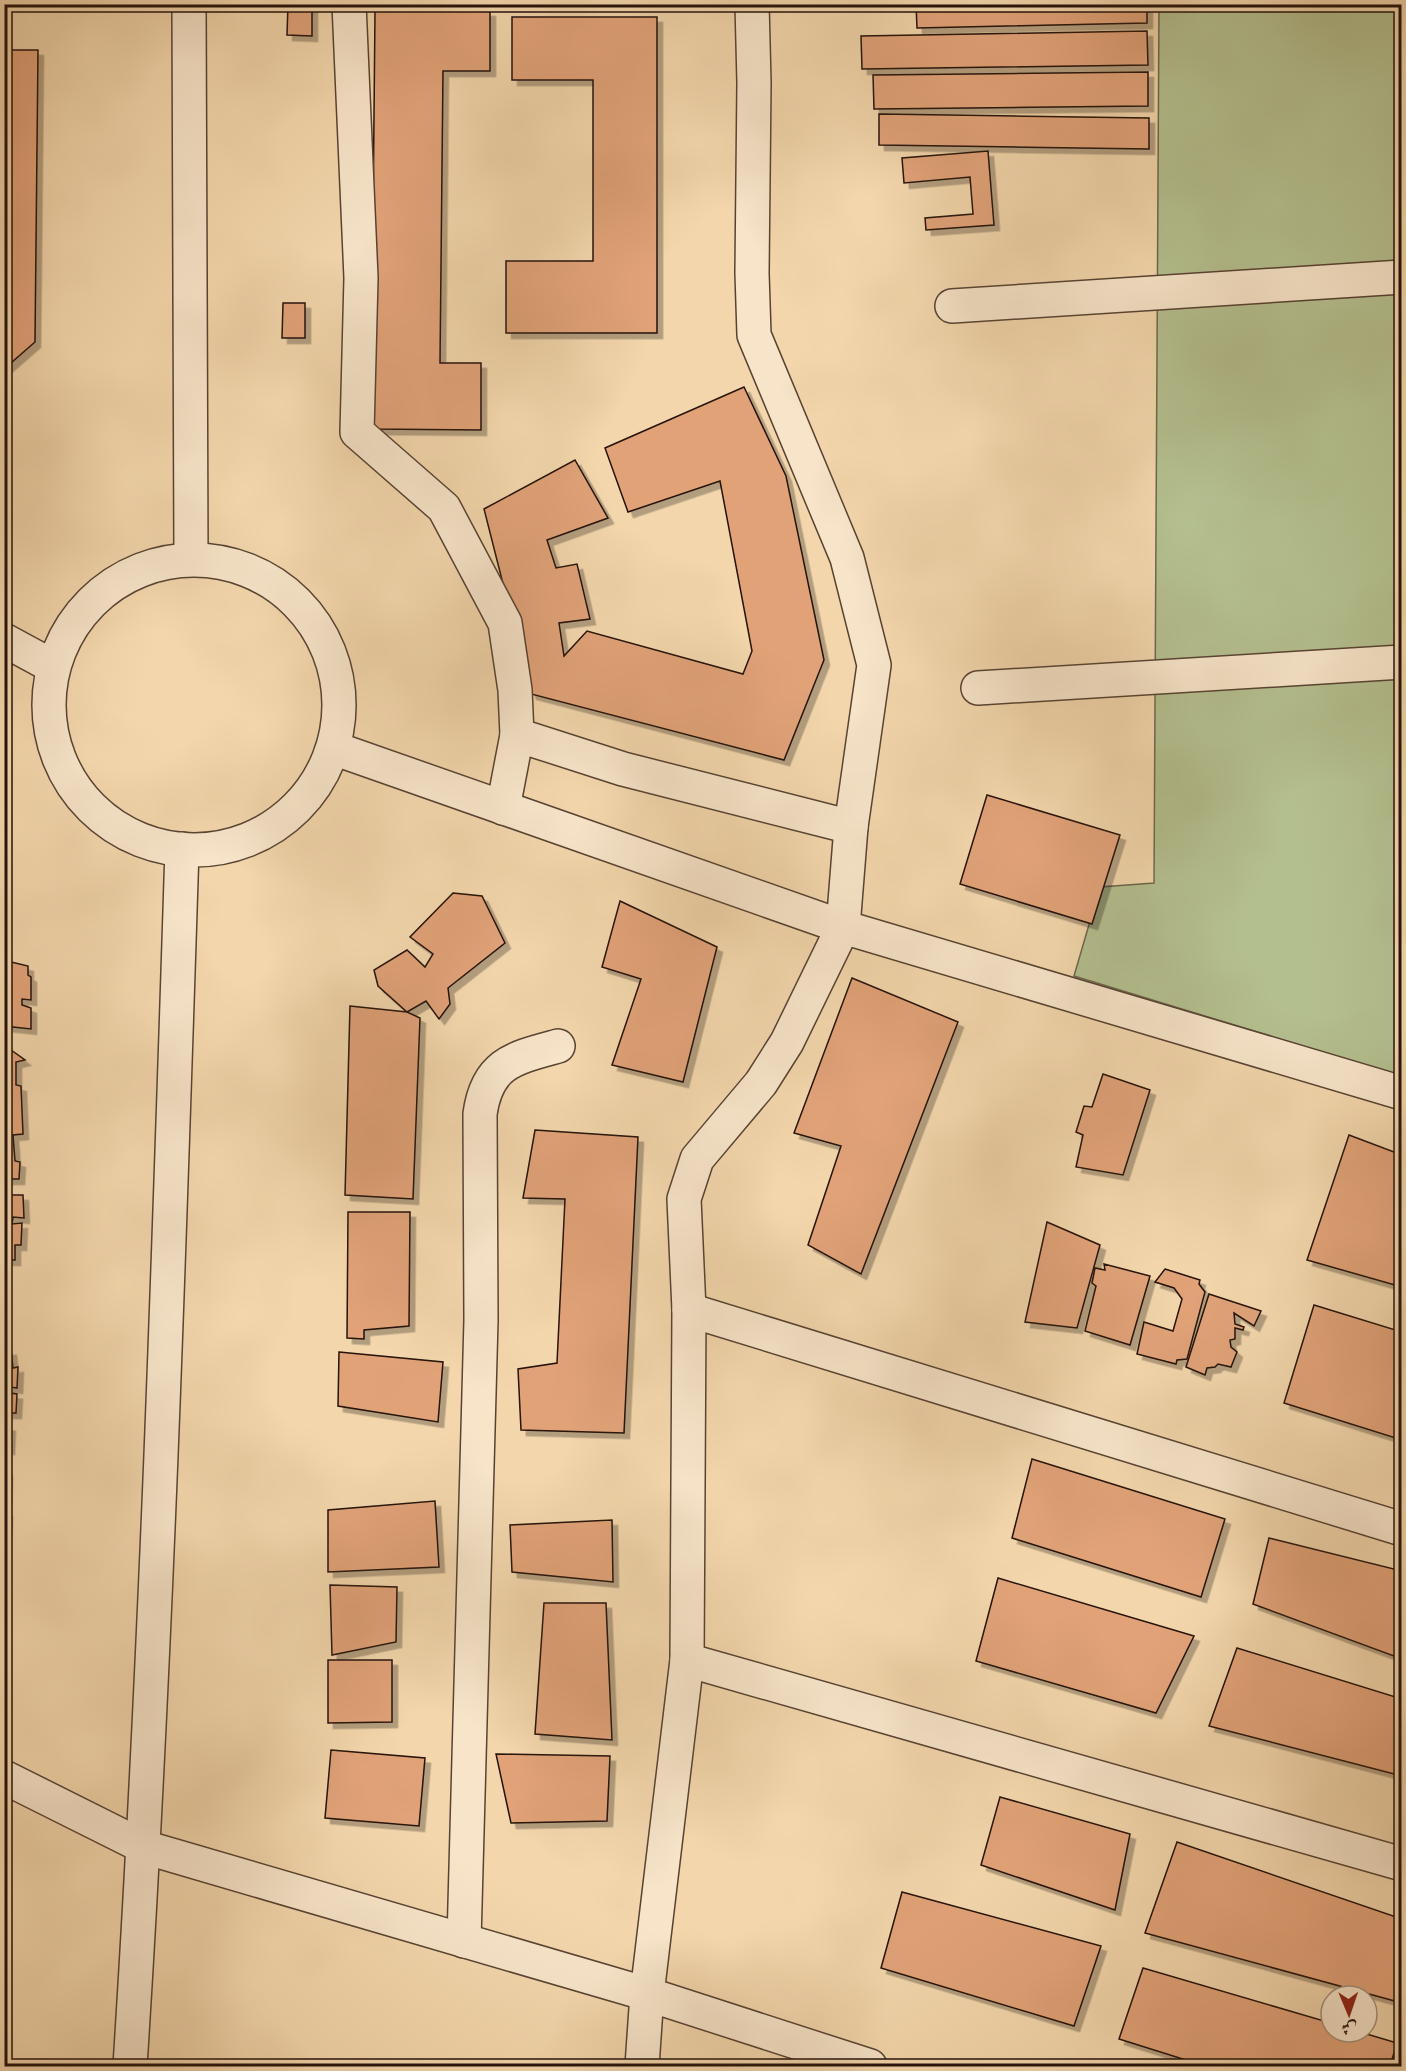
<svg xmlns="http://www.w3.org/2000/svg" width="1406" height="2071" font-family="Vollkorn,Amiri,serif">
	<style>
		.green { fill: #b4bf8f; stroke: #6c684d; stroke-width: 1.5 }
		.building { fill: #e1a278; stroke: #25120b; stroke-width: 1.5; filter: url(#shadow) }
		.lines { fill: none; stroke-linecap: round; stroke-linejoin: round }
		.minor-casing { stroke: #584333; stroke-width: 36 }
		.minor { stroke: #f7e4c9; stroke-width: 33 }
	</style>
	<defs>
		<filter id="shadow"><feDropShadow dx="5.5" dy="5.5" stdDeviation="0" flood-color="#0004"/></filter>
	</defs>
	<rect width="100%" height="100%" fill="#f3d6ac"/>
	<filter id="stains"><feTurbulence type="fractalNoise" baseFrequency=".00333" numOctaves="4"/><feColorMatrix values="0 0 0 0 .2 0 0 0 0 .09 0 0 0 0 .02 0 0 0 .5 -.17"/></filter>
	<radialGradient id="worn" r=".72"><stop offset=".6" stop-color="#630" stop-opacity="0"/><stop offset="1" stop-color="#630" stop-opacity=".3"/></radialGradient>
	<polygon class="green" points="1159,5 1401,5 1401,1076 1074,976 1100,887 1154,883"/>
	<g class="building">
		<polygon points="288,4 312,4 312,36 287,35"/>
		<polygon points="916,4 1147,4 1147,23 917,28"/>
		<polygon points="375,11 490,11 490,71 443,71 440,363 481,363 481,430 371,429"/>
		<polygon points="512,17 657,17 657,333 506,333 506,261 593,261 593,80 512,80"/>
		<polygon points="1147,31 1148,65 862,69 861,36"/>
		<polygon points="4,50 38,50 35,342 4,369"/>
		<polygon points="1148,72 1148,106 874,109 873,75"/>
		<polygon points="879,114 1149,118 1149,149 879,145"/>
		<polygon points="988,151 994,225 926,230 925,218 973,214 970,177 904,183 902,158"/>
		<polygon points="283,303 305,303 305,338 282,338"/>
		<polygon points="744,387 786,476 824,660 784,760 531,694 484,509 575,460 608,518 547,540 556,568 577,564 590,619 559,623 564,656 587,631 743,674 752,651 720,481 628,512 605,448"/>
		<polygon points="987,795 1120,835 1092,924 960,884"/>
		<polygon points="453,893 482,896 505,943 448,988 450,1004 439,1019 426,1001 407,1012 378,986 374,970 407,950 425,967 433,954 410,937"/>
		<polygon points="620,901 717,947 683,1082 612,1065 641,979 602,967"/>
		<polygon points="7,961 28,966 28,975 31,977 31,1000 22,999 22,1005 31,1008 31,1029 4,1026 4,970 7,970"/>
		<polygon points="852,978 958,1022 861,1274 808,1245 841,1146 794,1133"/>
		<polygon points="350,1006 407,1012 420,1018 413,1199 345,1195"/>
		<polygon points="4,1045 25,1060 16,1062 16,1085 21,1086 23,1134 13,1135 15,1161 20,1162 19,1179 4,1179"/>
		<polygon points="1103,1074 1150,1090 1123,1175 1076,1167 1083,1135 1076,1132 1084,1106 1092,1107"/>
		<polygon points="535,1130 638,1137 624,1433 521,1430 518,1369 557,1363 565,1199 523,1198"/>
		<polygon points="1349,1135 1402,1155 1402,1287 1307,1260"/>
		<polygon points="4,1195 23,1195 24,1218 13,1217 12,1224 22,1223 21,1245 15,1245 15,1260 4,1260"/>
		<polygon points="348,1212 410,1212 409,1326 364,1330 364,1339 347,1338"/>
		<polygon points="1047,1222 1100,1245 1077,1328 1025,1322"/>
		<polygon points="1104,1264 1150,1276 1130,1345 1085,1331 1096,1286 1092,1283 1095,1268 1105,1270"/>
		<polygon points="1165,1269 1200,1280 1199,1284 1205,1292 1187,1359 1177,1360 1176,1364 1137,1354 1144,1322 1173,1331 1182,1299 1174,1288 1155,1282"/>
		<polygon points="1209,1294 1261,1311 1254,1326 1234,1313 1235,1324 1244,1327 1243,1330 1235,1328 1235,1339 1230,1340 1231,1347 1237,1352 1231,1367 1218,1364 1215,1367 1207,1368 1205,1375 1186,1367"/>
		<polygon points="1314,1305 1402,1332 1402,1440 1284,1403"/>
		<polygon points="4,1350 11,1350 13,1368 18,1367 17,1388 11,1387 10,1393 17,1394 16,1413 4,1413"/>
		<polygon points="339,1352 443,1362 438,1422 338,1406"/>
		<polygon points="4,1425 10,1426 9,1449 4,1448"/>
		<polygon points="1032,1459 1225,1519 1201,1597 1012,1538"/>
		<polygon points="4,1471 7,1471 6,1497 4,1497"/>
		<polygon points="435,1501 439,1567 328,1572 328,1510"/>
		<polygon points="4,1510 7,1511 4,1573"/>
		<polygon points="612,1520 613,1582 512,1572 510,1525"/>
		<polygon points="1269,1538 1402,1571 1402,1659 1253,1604"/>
		<polygon points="998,1578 1194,1636 1156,1713 976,1661"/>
		<polygon points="330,1585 397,1587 396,1642 332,1655"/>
		<polygon points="544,1603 606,1603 612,1740 535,1734"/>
		<polygon points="1237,1648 1402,1699 1402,1776 1209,1726"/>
		<polygon points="328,1660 392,1660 392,1722 328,1723"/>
		<polygon points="331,1750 425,1758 419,1826 325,1818"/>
		<polygon points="496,1754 610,1756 607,1821 511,1823"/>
		<polygon points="1000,1797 1130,1834 1115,1910 981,1865"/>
		<polygon points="1177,1842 1402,1919 1402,2003 1145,1933"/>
		<polygon points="902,1892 1101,1946 1074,2026 881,1968"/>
		<polygon points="1143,1968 1331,2023 1331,2032 1360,2032 1397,2043 1390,2066 1205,2066 1119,2039"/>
	</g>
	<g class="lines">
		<defs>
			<g id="minor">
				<polyline points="189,4 191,559"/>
				<polyline points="349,4 361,278 357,432 444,508 505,623 515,690 517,735 623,769 851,827 874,665 847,558 754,335 752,273 754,83 752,4"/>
				<polyline points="952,306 1402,277"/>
				<circle cx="194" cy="705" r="145"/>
				<polyline points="4,640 52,666"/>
				<polyline points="978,688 1402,662"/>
				<polyline points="336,749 843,927 1402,1093"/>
				<polyline points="503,808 517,735"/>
				<polyline points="689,1310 1402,1529"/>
				<polyline points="687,1660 1402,1864"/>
				<polyline points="4,1777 144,1847 647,1994 870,2066"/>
				<path d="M 464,1941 L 481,1320 L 480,1114 C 487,1063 514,1058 558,1046"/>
				<path d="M 130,2066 C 156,1661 169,1255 182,849"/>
				<polyline points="642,2066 647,1994 687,1660 689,1310 684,1199 697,1159 761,1083 787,1042 843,927 851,827"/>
			</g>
		</defs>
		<use href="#minor" class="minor-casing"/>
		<use href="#minor" class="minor"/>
	</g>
	<rect width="1406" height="2071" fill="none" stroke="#f3d6ac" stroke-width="24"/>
	<rect x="6" y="6" width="1394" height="2059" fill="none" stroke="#25120b" stroke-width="3"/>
	<rect x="12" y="12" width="1382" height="2047" fill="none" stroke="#25120b" stroke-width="1.5"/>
	<g transform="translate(1349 2014) rotate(178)"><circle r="28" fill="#f7e4c9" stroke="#a3907d" stroke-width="1.5"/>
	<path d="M0-4.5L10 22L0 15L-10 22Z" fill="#8f2418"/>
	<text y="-9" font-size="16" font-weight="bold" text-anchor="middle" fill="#25120b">ش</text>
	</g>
	<rect width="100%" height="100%" filter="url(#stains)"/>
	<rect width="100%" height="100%" fill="url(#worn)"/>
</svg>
